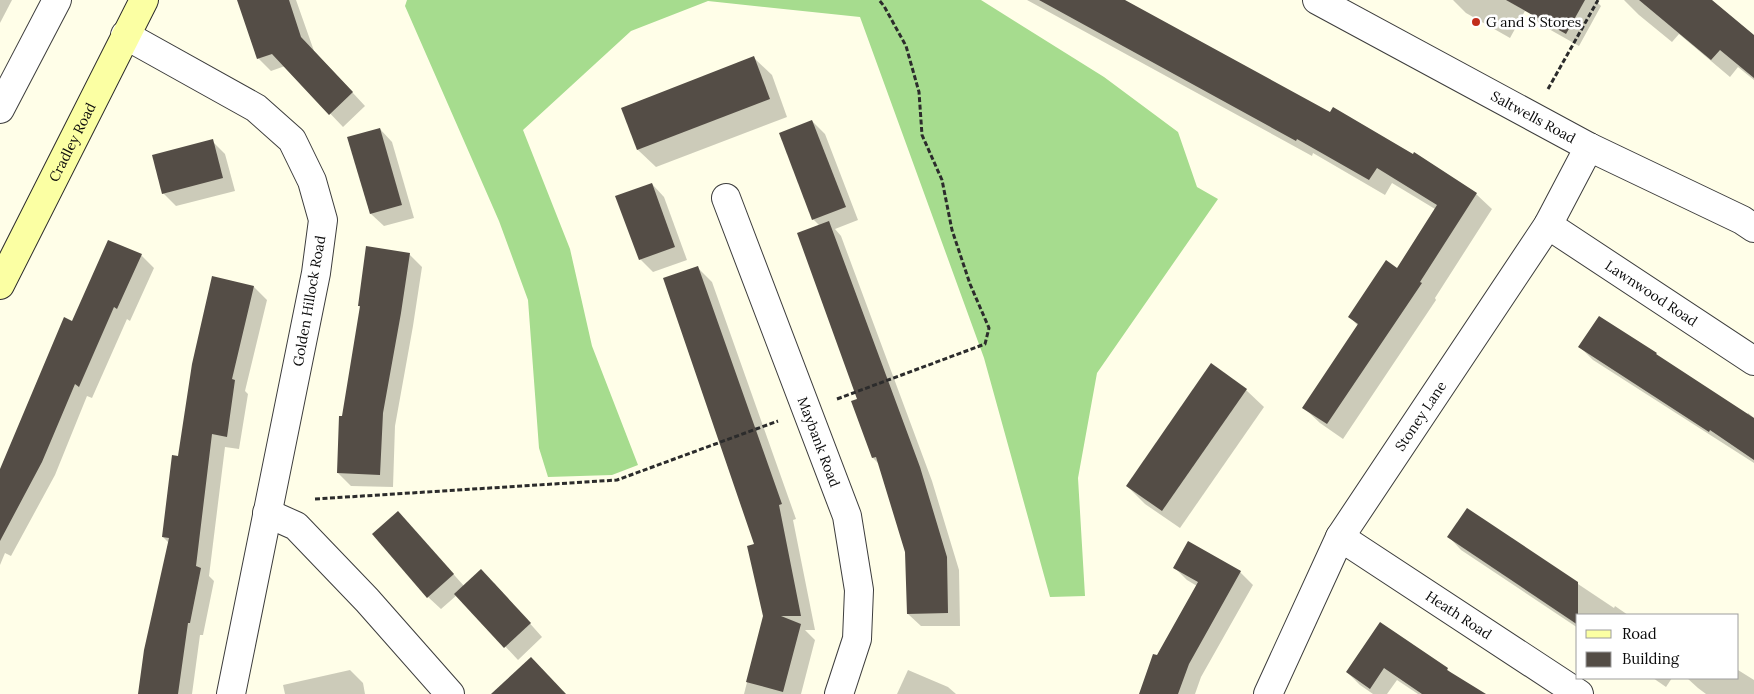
<svg xmlns="http://www.w3.org/2000/svg" width="1754" height="694" font-family="Lora,serif">
	<style>
		.forest { fill: #a6dc8e }
		.shadow { fill: #0003 }
		.building { fill: #544d46 }
		.lines { fill: none; stroke-linecap: round; stroke-linejoin: round }
		.minor-casing { stroke: #3d3d3d; stroke-width: 30 }
		.tertiary-casing { stroke: #3d3d3d; stroke-width: 30 }
		.secondary-casing { stroke: #2c2c2c; stroke-width: 30 }
		.path { stroke: #2c2c2c; stroke-width: 3; stroke-dasharray: 5 2.5; stroke-linecap: butt }
		.minor { stroke: #fff; stroke-width: 28 }
		.tertiary { stroke: #fff; stroke-width: 28 }
		.secondary { stroke: #fbffa3; stroke-width: 28 }
		.poi-dot { fill: #c12d1c; stroke: #fff; stroke-width: 2 }
		.labels { text-anchor: middle; stroke-width: 5; stroke-linejoin: round; paint-order: stroke }
		.poi-label { font-size: 14px; fill: #0a0a0a; stroke: #fff; text-anchor: start }
		.street-label { font-size: 14px; fill: #0a0a0a; stroke: #fff }
	</style>
	<rect width="100%" height="100%" fill="#fffee8"/>
	<polygon class="forest" points="407,0 981,0 1104,77 1178,132 1197,187 1218,199 1097,373 1078,478 1085,596 1050,597 984,358 860,17 708,1 631,31 523,130 570,249 592,346 638,465 612,475 548,477 539,448 528,300 499,221 405,6"/>
	<g class="shadow">
		<polygon points="0,0 12,0 0,23"/>
		<polygon points="239,0 296,0 314,51 365,106 343,127 285,66 271,71 258,58"/>
		<polygon points="1027,0 1120,0 1476,194 1492,209 1435,298 1436,300 1343,439 1320,423 1304,408 1358,326 1350,317 1398,269 1435,209 1392,183 1385,195 1313,153 1312,156"/>
		<polygon points="1453,0 1595,0 1601,6 1579,46 1540,24 1526,9 1510,38 1466,13"/>
		<polygon points="1624,0 1710,0 1754,36 1754,80 1738,67 1730,77 1679,34 1672,42 1639,15"/>
		<polygon points="754,58 772,75 787,117 656,167 638,150 622,108"/>
		<polygon points="812,121 825,134 858,220 835,229 841,236 932,481 959,570 960,626 921,626 908,614 906,552 879,464 873,458 820,226 813,219"/>
		<polygon points="380,129 392,142 414,218 384,226 371,214"/>
		<polygon points="212,141 225,154 235,191 176,206 163,193"/>
		<polygon points="652,184 664,197 687,260 653,272 640,259"/>
		<polygon points="409,254 422,267 413,326 395,426 393,487 351,486 338,473 343,417 361,308 359,306"/>
		<polygon points="141,255 154,268 130,321 127,319 92,398 87,396 55,475 11,556 5,553 0,565 0,472 73,322"/>
		<polygon points="697,267 712,282 796,519 793,520 815,630 805,630 815,640 801,694 744,694 764,616 756,545"/>
		<polygon points="213,277 254,287 267,300 245,391 248,394 239,449 225,447 209,576 214,581 203,635 200,635 192,694 140,694 169,543 163,537"/>
		<polygon points="1599,318 1656,354 1661,359 1747,415 1748,413 1754,418 1754,463 1593,360 1580,347"/>
		<polygon points="1246,390 1264,407 1180,528 1145,504 1127,486"/>
		<polygon points="1467,510 1614,608 1615,606 1628,615 1578,615 1578,628 1461,550 1449,537"/>
		<polygon points="398,512 464,586 494,583 542,637 518,660 457,595 441,609 428,597"/>
		<polygon points="1175,568 1240,572 1253,585 1201,677 1195,694 1140,694 1158,657 1197,586 1187,580"/>
		<polygon points="1380,624 1447,669 1456,678 1483,694 1418,694 1397,680 1387,694 1373,694 1360,685 1347,672"/>
		<polygon points="350,670 363,683 365,694 285,694 283,685"/>
		<polygon points="908,670 948,687 956,694 897,694"/>
		<polygon points="1738,670 1754,680 1754,694 1706,694 1698,688 1687,678 1738,678"/>
		<polygon points="1653,678 1672,678 1666,687"/>
	</g>
	<g class="building">
		<polygon points="237,0 289,0 301,37 353,92 329,115 272,54 257,59"/>
		<polygon points="1039,0 1125,0 1330,112 1333,107 1413,154 1414,152 1477,193 1420,282 1422,283 1327,424 1302,408 1358,324 1348,317 1386,260 1397,268 1437,205 1377,168 1369,180 1297,139 1296,141"/>
		<polygon points="1506,0 1585,0 1566,34"/>
		<polygon points="1639,0 1712,0 1754,35 1754,78 1720,50 1711,60"/>
		<polygon points="754,56 770,99 637,150 621,108"/>
		<polygon points="812,120 846,207 812,220 779,133"/>
		<polygon points="380,128 402,205 370,214 347,137"/>
		<polygon points="213,139 223,178 162,194 152,155"/>
		<polygon points="652,183 675,247 639,260 615,196"/>
		<polygon points="829,221 920,467 947,557 948,613 907,614 905,552 876,457 872,458 851,401 857,399 797,233"/>
		<polygon points="108,240 142,254 117,309 114,307 79,387 75,384 42,462 0,541 0,469 64,317 72,321"/>
		<polygon points="366,246 410,253 401,313 383,413 380,475 337,473 339,416 342,416 360,306 358,306"/>
		<polygon points="698,266 782,504 779,505 801,616 781,616 801,624 783,692 746,682 763,616 747,546 754,544 663,278"/>
		<polygon points="212,276 254,286 232,379 235,380 227,437 212,434 196,566 201,568 190,623 188,623 178,694 138,694 144,650 169,538 162,537 172,455 178,456 192,364"/>
		<polygon points="1599,316 1657,353 1656,354 1754,418 1754,460 1710,430 1709,432 1578,347"/>
		<polygon points="1211,363 1247,389 1162,511 1126,486"/>
		<polygon points="1467,508 1578,582 1578,625 1447,537"/>
		<polygon points="398,511 454,574 427,598 372,534"/>
		<polygon points="1188,541 1241,571 1189,664 1178,694 1139,694 1153,654 1157,655 1198,582 1173,568"/>
		<polygon points="481,569 531,623 504,648 454,594"/>
		<polygon points="1380,622 1448,668 1447,670 1486,694 1422,694 1384,668 1370,689 1346,672"/>
		<polygon points="531,657 566,694 491,694"/>
	</g>
	<g class="lines">
		<defs>
			<g id="minor">
				<polyline points="125,35 256,108 292,140 312,181 323,220 316,273 231,694"/>
				<polyline points="0,109 57,0"/>
				<path id="s1" d="M 726,198 L 847,516 L 859,590 L 857,639 L 839,694"/>
				<path id="s2" d="M 1548,225 L 1754,361"/>
				<polyline points="267,513 296,526 367,600 450,694"/>
				<path id="s3" d="M 1340,537 L 1579,694"/>
				<path id="s4" d="M 1268,694 L 1340,537 L 1548,225 L 1589,147"/>
			</g>
			<g id="tertiary">
				<path id="s5" d="M 1317,0 L 1589,147 L 1742,220 L 1754,228"/>
			</g>
			<g id="secondary">
				<path id="s6" d="M 0,285 L 144,0"/>
			</g>
		</defs>
		<use href="#minor" class="minor-casing"/>
		<use href="#tertiary" class="tertiary-casing"/>
		<use href="#secondary" class="secondary-casing"/>
		<g class="path">
			<polyline points="1548,89 1598,0"/>
			<polyline points="837,399 985,344 989,328 970,284 952,230 942,180 922,135 919,92 906,46 884,6 879,0"/>
			<polyline points="315,499 617,480 778,421"/>
		</g>
		<use href="#minor" class="minor"/>
		<use href="#tertiary" class="tertiary"/>
		<use href="#secondary" class="secondary"/>
	</g>
	<circle class="poi-dot" cx="1476" cy="22" r="5"/>
	<g class="labels">
		<g class="poi-label">
			<text x="1486" y="27">G and S Stores</text>
		</g>
		<g class="street-label">
			<text dy="5" stroke="none"><textPath href="#s5" startOffset="246">Saltwells Road</textPath></text>
			<text dy="5" stroke="none"><textPath href="#s6" startOffset="160">Cradley Road</textPath></text>
			<text dy="5" stroke="none"><textPath href="#s2" startOffset="124">Lawnwood Road</textPath></text>
			<text transform="translate(309 301) rotate(-80)" y="5">Golden Hillock Road</text>
			<text dy="5" stroke="none"><textPath href="#s4" startOffset="318">Stoney Lane</textPath></text>
			<text dy="5" stroke="none"><textPath href="#s1" startOffset="261">Maybank Road</textPath></text>
			<text dy="5" stroke="none"><textPath href="#s3" startOffset="142">Heath Road</textPath></text>
		</g>
	</g>
	<rect x="1576" y="614" width="162" height="65" fill="#ffffff" stroke="#9d9d9d"/>
	<rect x="1586" y="630" width="25" height="8" fill="#fbffa3" stroke="#9d9d9d"/>
	<text x="1622" y="639" font-size="15" fill="#0a0a0a">Road</text>
	<rect x="1586" y="652" width="25" height="15" fill="#544d46" stroke="#9d9d9d"/>
	<text x="1622" y="664" font-size="15" fill="#0a0a0a">Building</text>
</svg>
